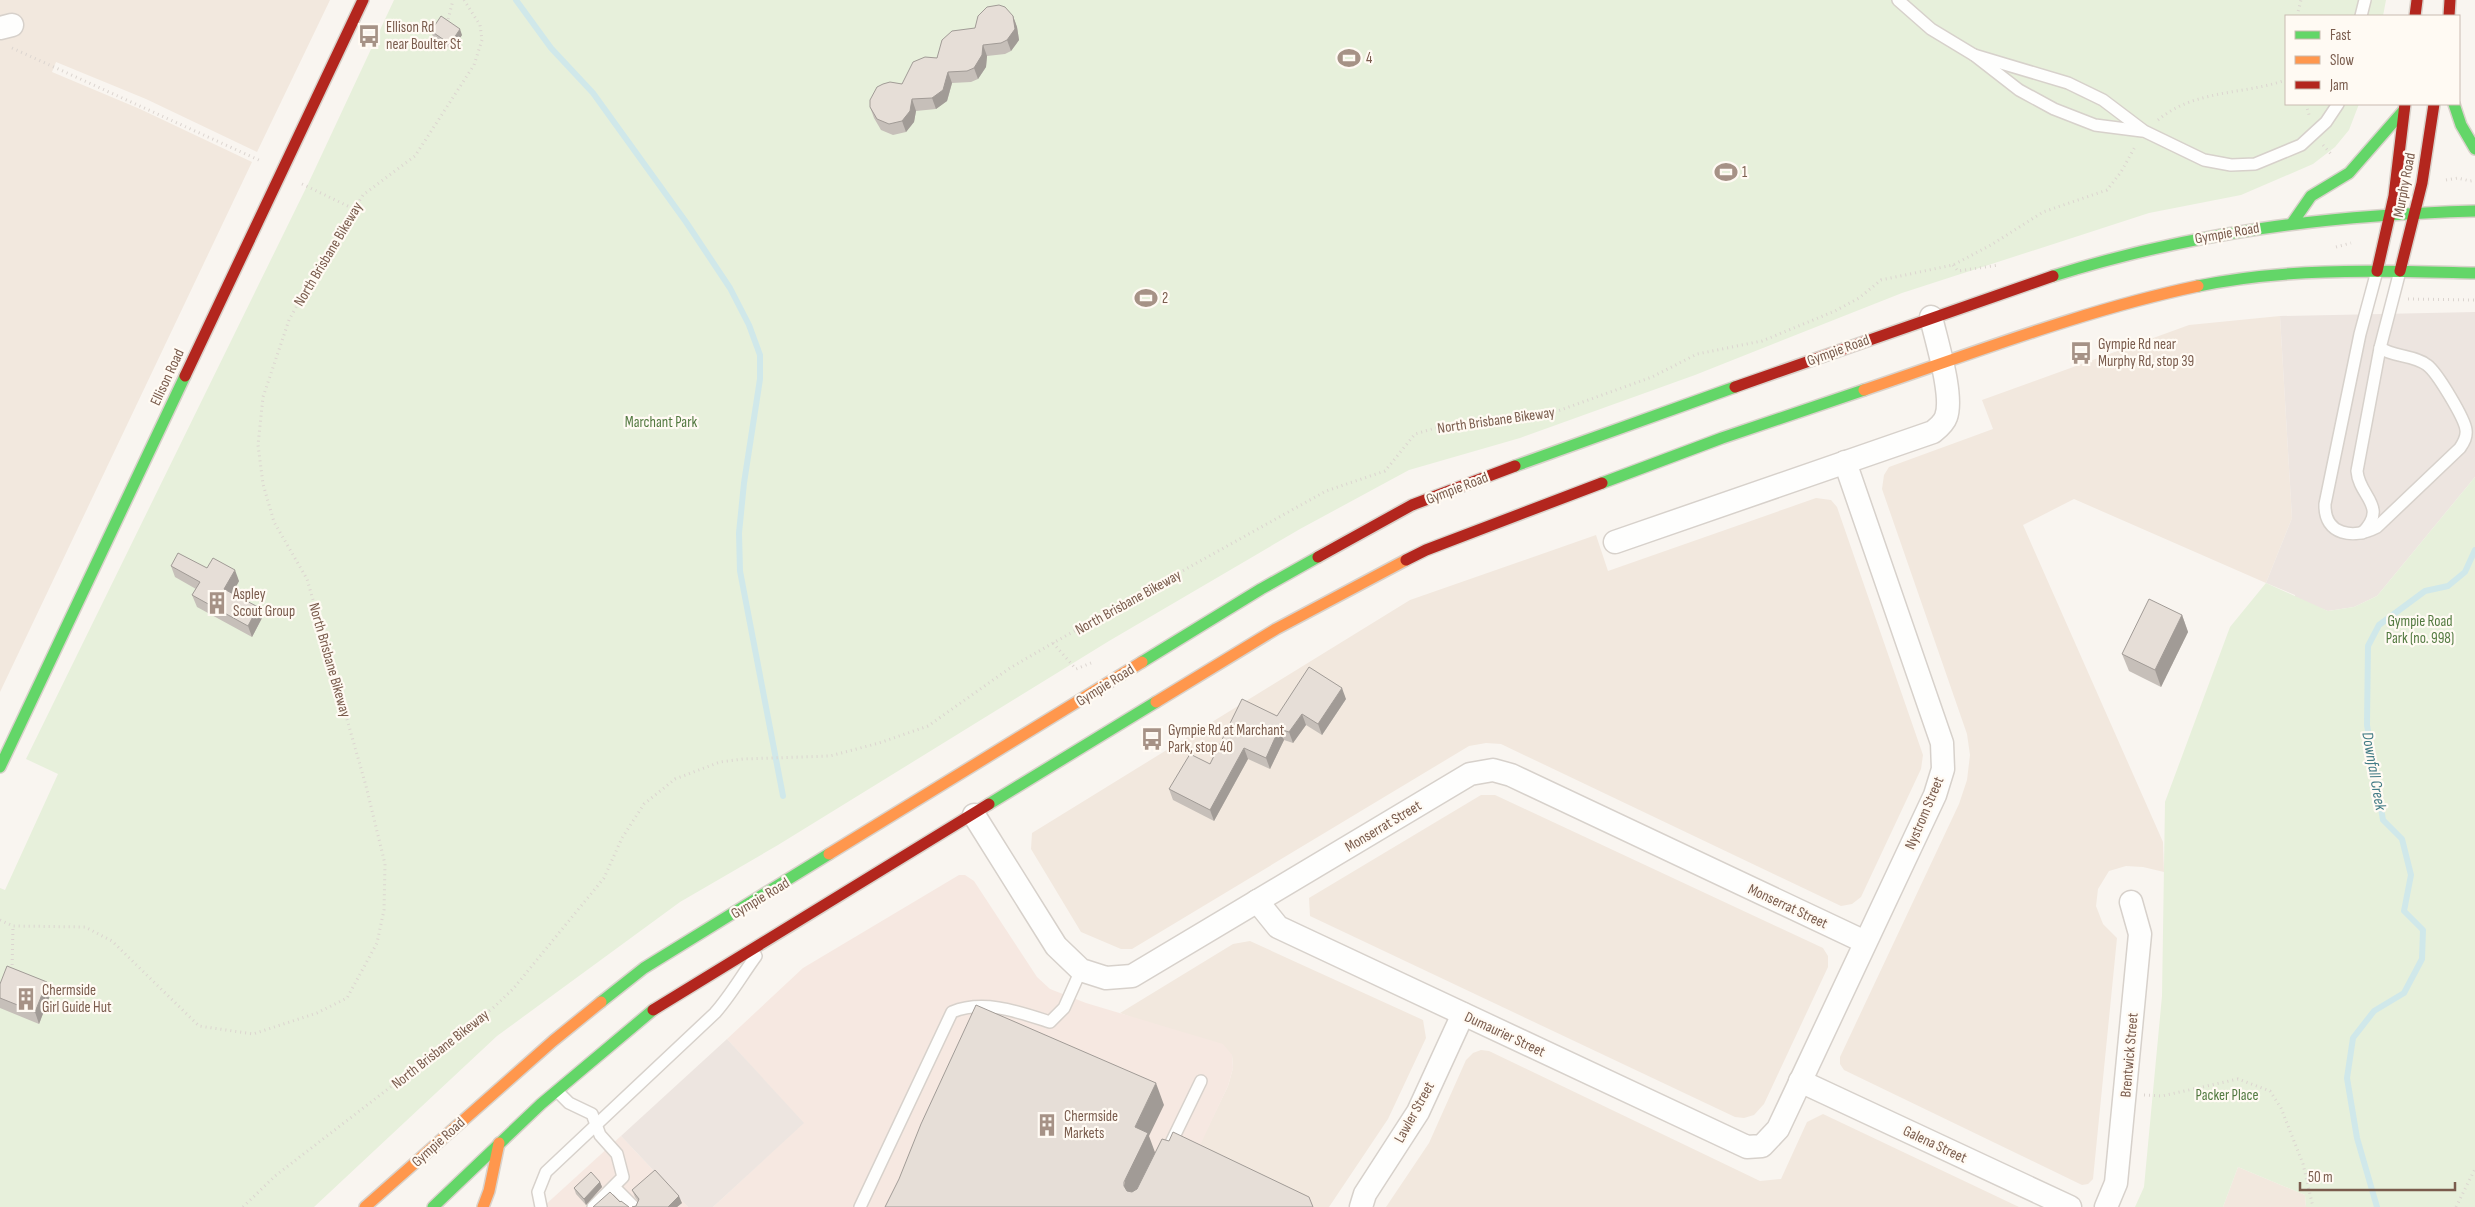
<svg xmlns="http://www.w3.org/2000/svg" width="2475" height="1207" font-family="'Sofia Sans Condensed',sans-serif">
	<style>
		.residential { fill: #f2e8de }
		.commercial { fill: #f6e8e1 }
		.industrial { fill: #ede5e0 }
		.green { fill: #e7f0db }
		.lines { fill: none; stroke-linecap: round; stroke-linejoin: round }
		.stream { stroke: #d0e8ea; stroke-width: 6 }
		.lane-casing { stroke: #d7d1cb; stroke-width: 14 }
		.street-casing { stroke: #d7d1cb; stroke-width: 25 }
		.fast-casing { stroke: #d9d2cb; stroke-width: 14 }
		.slow-casing { stroke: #d9d2cb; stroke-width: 14 }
		.jam-casing { stroke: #d9d2cb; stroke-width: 14 }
		.path { stroke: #dcd5d0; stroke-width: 3; stroke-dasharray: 1 4; stroke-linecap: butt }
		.lane { stroke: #fefefd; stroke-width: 11 }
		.street { stroke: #fefefd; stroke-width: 22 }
		.fast { stroke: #63d668; stroke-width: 11 }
		.slow { stroke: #ff974d; stroke-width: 11 }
		.jam { stroke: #b3261e; stroke-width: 11 }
		.wall { fill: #c6bfb9 }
		.shaded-wall { fill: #a19b96 }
		.building { fill: #e6ded7; stroke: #a19b96 }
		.labels { text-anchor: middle; stroke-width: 4.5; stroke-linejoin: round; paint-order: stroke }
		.poi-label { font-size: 15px; fill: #7a5c4d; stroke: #fffaf3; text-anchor: start }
		.street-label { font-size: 15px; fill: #7a5c4d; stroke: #fffaf3 }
		.park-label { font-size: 15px; fill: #537a41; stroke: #fffaf3 }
		.water-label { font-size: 16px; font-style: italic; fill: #437c86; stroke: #fffaf3 }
	</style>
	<rect width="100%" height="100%" fill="#f9f5f0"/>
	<g class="residential">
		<polygon points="0,0 330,0 257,152 146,99 56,62 52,72 140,109 252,162 0,692"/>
		<polygon points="2280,316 2292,518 2266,583 2074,499 2023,525 2163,842 2164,872 2143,867 2126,866 2109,871 2098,889 2096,906 2103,924 2117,938 2093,1179 2088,1184 2082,1185 1844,1070 1840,1064 1840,1057 1959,804 1967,780 1970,755 1967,734 1882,489 1884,475 1889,467 1993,429 1982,400 2189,325"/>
		<polygon points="1816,498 1831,500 1837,507 1923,755 1921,769 1861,897 1852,904 1841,906 1501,744 1486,743 1469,746 1132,949 1121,949 1081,932 1031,849 1032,833 1410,600 1596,535 1608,571"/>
		<polygon points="1481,795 1495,795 1823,948 1828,956 1828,967 1764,1104 1754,1115 1744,1118 1735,1117 1310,916 1309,898"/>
		<polygon points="1250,941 1423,1020 1426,1038 1388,1119 1329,1207 1303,1207 1194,1156 1228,1086 1233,1068 1232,1055 1120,1013 1233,944"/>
		<polygon points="1481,1050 1489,1051 1760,1181 1781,1179 1807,1122 1823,1114 2019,1207 1386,1207 1429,1143 1466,1060 1473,1053"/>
		<polygon points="2238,1167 2305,1195 2306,1207 2223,1207"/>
	</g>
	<g class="commercial">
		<polygon points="959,875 965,875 974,881 1037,977 1050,989 1086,1003 1223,1044 1232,1055 1233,1068 1228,1086 1195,1156 1303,1207 713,1207 803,1123 727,1039 803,968"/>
		<polygon points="621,1136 688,1207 543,1207"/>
	</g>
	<g class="industrial">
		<polygon points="2475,312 2475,477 2377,596 2354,607 2328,611 2295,599 2295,595 2266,583 2292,518 2280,316"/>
		<polygon points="727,1039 804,1123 713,1207 688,1207 621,1136"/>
	</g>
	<g class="green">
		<polygon points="394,0 2386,0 2383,16 2286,16 2286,104 2359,104 2349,130 2335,147 2313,164 2241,195 2149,213 1902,293 1695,375 1520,438 1409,470 1300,529 1109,641 778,845 680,902 497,1036 314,1207 0,1207 0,888 5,890 58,774 26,759 308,184"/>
		<polygon points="2475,477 2475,1207 2306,1207 2305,1195 2238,1167 2223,1207 2135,1207 2144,1187 2162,996 2165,802 2230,627 2266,583 2328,611 2354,607 2377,596"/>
	</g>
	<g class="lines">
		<g class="stream">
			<polyline points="516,0 551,48 593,93 686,222 730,288 749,325 760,355 760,379 744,483 739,533 740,571 783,796"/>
			<polyline points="2377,1207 2357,1138 2347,1078 2353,1038 2374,1011 2404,993 2422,959 2423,930 2404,911 2411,875 2402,839 2383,820 2367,725 2368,646 2379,625 2425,591 2448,586 2465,572 2475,550"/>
		</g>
		<defs>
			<g id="lane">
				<polyline points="1898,0 1931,29 1974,55 2019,90 2054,109 2095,125 2142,131"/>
				<polyline points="2361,16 2365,0"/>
				<polyline points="1974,55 2068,83 2103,100 2144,131 2204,160 2231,165 2255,164 2301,145 2326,122 2338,104"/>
				<path d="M 2377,271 L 2360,334 L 2325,504 C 2324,536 2354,539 2377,527 L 2460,448 C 2464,442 2467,437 2466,430 C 2465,419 2437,372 2427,365 C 2414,355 2394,357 2380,348"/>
				<path d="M 2362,533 C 2389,506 2359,497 2357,471 L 2380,348 L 2400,271"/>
				<polyline points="557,1091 569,1103 592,1114 600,1135 617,1154 623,1177 593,1207"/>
				<polyline points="1169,1147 1201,1081"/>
				<polyline points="614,1187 634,1207"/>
				<path d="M 541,1207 L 538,1192 L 546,1172 L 715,1013 C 731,995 742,975 756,956"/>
				<path d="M 860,1207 L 952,1012 C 984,999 1019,1012 1050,1022 L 1064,1008 L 1081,970"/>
			</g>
			<g id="street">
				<polyline points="0,28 12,25"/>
				<path d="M 1615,542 L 1933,432 C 1938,428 1944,423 1946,417 C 1954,396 1936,340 1931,317"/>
				<polyline points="974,815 1056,946 1081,970 1106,978 1132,976 1470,774 1493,770 1511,775 1865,942"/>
				<polyline points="1257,901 1278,927 1747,1147 1762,1146 1778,1129 1935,795 1943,769 1942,743 1845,462"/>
				<polyline points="1800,1081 2070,1207"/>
				<polyline points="1361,1207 1365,1194 1418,1112 1463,1014"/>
				<polyline points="2106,1207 2116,1183 2140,934 2131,902"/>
			</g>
			<g id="fast">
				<polyline points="2454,104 2461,125 2475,149"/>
				<polyline points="2293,222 2311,196 2349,173 2404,110"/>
				<path d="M 2053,276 C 2193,232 2329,215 2475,211"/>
				<path d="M 2198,286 C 2289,267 2383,271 2475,273"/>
				<polyline points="1515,466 1735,387"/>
				<polyline points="1602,483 1722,438 1864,390"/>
				<polyline points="1142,662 1261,589 1318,557"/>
				<polyline points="0,767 185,376"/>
				<polyline points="989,804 1156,702"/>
				<polyline points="601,1002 644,968 829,854"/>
				<polyline points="433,1207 541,1104 653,1010"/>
			</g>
			<g id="slow">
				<path d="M 1864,390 C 1974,353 2084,310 2198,286"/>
				<polyline points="1156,702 1276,629 1406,560"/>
				<polyline points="829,854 1142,662"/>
				<polyline points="365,1207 553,1041 601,1002"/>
				<polyline points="483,1207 489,1191 499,1143"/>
			</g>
			<g id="jam">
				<polyline points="2415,16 2417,0"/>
				<polyline points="2449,16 2450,0"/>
				<polyline points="2377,271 2394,196 2405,104"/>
				<polyline points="2400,271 2422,183 2434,104"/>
				<polyline points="185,376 363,0"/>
				<polyline points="1735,387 2053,276"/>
				<polyline points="1318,557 1412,505 1515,466"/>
				<polyline points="1406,560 1426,550 1602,483"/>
				<polyline points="653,1010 989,804"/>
			</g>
		</defs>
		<use href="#lane" class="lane-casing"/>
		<use href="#street" class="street-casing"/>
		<use href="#fast" class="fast-casing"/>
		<use href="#slow" class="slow-casing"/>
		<use href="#jam" class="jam-casing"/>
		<g class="path">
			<polyline points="2297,16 2301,0"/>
			<polyline points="447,24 453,0"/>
			<polyline points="12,48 261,161"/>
			<polyline points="2306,104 2310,118"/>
			<path d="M 2158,120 C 2195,89 2243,95 2286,80"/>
			<polyline points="2323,145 2332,155"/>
			<polyline points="2446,180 2458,178 2470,181 2475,180"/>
			<polyline points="302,184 354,209"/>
			<polyline points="2336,247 2351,243"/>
			<polyline points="1953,265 1958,271 1999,265"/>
			<polyline points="2408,299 2475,300"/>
			<polyline points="1053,643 1076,669 1091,663"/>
			<polyline points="0,920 13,926 85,927 112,941 199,1026 253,1034 317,1013 347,998 377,943 384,910 385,864 366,786 307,579 274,522 263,484 258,445 263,397 289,320 323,259 363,195 415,156 474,65 482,40 480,25 464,0"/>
			<polyline points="12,970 13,926"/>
			<polyline points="2144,1095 2162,1096 2238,1079 2270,1091 2281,1108 2303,1164 2313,1207"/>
			<polyline points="243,1207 275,1176 493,1008 513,989 604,878 622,838 644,804 675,779 720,762 743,759 830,756 879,743 928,726 1010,668 1053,643 1326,491 1385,471 1415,434 1446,425 1555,412 1652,377 1697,354 1762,341 1835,311 1859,298 1881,280 1953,265 1991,245 2043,212 2107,190 2121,172 2136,145"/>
			<polyline points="2456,1207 2475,1169"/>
		</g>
		<use href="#lane" class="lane"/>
		<use href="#street" class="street"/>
		<use href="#fast" class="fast"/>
		<use href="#slow" class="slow"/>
		<use href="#jam" class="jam"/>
	</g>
	<g class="wall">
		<polygon points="1013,16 1017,27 1019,40 1011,51 1005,54 987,56 986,67 978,79 971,82 952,83 947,101 936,109 916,111 914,122 906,132 893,135 881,130 874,118 870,107 937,58 975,28"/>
		<polygon points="431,31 462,35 452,50 433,37"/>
		<polygon points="171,566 207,568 239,581 232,593 258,607 262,618 252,637 197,607 192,595 196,589 175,577"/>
		<polygon points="2182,615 2188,632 2161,687 2129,671 2122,654"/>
		<polygon points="1346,699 1322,735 1306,725 1293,743 1284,740 1270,769 1248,759 1214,821 1173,800 1169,789 1210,764 1277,716"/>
		<polygon points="47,982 51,993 39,1024 0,1008 0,984"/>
		<polygon points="600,1182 602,1187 586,1205 576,1194 574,1188"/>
		<polygon points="632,1190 682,1203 677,1207 632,1207 636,1206 638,1201 635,1197"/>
	</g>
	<g class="shaded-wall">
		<polygon points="1013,16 1017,27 1019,40 1011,51 1007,40"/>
		<polygon points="460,29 462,35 452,50 450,44"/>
		<polygon points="983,45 987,56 986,67 978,79 974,68"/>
		<polygon points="948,72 952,83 947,101 936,109 932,98"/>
		<polygon points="912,99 916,111 914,122 906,132 902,121"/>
		<polygon points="235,570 239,581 229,600 224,589"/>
		<polygon points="258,607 262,618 252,637 248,626"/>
		<polygon points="2182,615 2188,632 2161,687 2155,670"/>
		<polygon points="1342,688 1346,699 1322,735 1318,724"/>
		<polygon points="1302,714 1306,725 1293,743 1289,732"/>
		<polygon points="1279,729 1284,740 1270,769 1266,758"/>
		<polygon points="1244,748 1248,759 1214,821 1210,810"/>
		<polygon points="47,982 51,993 39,1024 35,1012"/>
		<polygon points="1156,1083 1164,1105 1149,1136 1156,1155 1132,1207 1124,1186 1135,1127"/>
		<polygon points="600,1182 602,1187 586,1205 584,1199"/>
		<polygon points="679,1196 682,1203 677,1207 668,1207"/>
	</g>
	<g class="building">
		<polygon points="999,5 1005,7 1013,16 1015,29 1007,40 1001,43 983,45 982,55 974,68 967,71 948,72 943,90 932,98 912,99 910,111 902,121 889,124 877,119 870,107 870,100 877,87 883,84 890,82 902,84 913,62 925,57 937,58 942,40 952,31 975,28 978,16 987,7"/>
		<polygon points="441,16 460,29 450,44 431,31"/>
		<polygon points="178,553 207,568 213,558 235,570 224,589 258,607 248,626 192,595 200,582 171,566"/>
		<polygon points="2149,599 2182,615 2155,670 2122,654"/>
		<polygon points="1309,667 1342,688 1318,724 1302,714 1289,732 1279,729 1266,758 1244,748 1210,810 1169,789 1190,754 1210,764 1242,699 1277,716"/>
		<polygon points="7,966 47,982 35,1012 0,998 0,984"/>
		<polygon points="976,1005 1156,1083 1135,1127 1148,1133 1124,1182 1124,1186 1127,1191 1132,1192 1137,1189 1162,1139 1169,1141 1173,1132 1309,1197 1313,1207 885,1207 899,1179 921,1124"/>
		<polygon points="655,1170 679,1196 668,1207 632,1207 636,1206 639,1199 632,1190"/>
		<polygon points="591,1172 600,1182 584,1199 574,1188"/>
		<polygon points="610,1192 620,1202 621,1201 629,1207 593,1207"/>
	</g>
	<defs>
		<symbol id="bus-bare" viewBox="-9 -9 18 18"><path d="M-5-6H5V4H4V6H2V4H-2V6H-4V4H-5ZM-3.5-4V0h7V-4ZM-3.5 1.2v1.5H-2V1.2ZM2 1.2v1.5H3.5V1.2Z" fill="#a69286" stroke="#fffaf3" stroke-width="2.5" paint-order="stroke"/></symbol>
		<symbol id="stadium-bare" viewBox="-9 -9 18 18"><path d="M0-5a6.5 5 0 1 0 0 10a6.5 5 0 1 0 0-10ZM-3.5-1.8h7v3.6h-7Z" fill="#a69286" stroke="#fffaf3" stroke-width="2.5" paint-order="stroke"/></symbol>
		<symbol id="building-bare" viewBox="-9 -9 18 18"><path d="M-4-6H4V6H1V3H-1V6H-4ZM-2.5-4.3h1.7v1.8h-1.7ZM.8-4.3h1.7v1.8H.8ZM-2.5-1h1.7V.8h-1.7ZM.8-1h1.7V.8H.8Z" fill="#a69286" stroke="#fffaf3" stroke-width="2.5" paint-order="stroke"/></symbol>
	</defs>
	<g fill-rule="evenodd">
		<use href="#bus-bare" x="353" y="20" width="32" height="32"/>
		<use href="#stadium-bare" x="1333" y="42" width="32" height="32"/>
		<use href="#stadium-bare" x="1710" y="156" width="32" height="32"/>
		<use href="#stadium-bare" x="1130" y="282" width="32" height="32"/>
		<use href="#bus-bare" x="2065" y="337" width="32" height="32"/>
		<use href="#building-bare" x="201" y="587" width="32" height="32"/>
		<use href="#bus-bare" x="1136" y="723" width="32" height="32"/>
		<use href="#building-bare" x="10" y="983" width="32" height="32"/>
		<use href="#building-bare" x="1031" y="1109" width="32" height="32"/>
	</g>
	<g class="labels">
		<g class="poi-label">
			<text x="386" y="32">Ellison Rd<tspan x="386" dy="17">near Boulter St</tspan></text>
			<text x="1366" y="63">4</text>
			<text x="1742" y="177">1</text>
			<text x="1162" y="303">2</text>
			<text x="2098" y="349">Gympie Rd near<tspan x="2098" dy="17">Murphy Rd, stop 39</tspan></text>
			<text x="233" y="599">Aspley<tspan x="233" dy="17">Scout Group</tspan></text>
			<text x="1168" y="735">Gympie Rd at Marchant<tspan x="1168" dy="17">Park, stop 40</tspan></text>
			<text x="42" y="995">Chermside<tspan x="42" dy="17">Girl Guide Hut</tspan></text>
			<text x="1064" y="1121">Chermside<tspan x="1064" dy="17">Markets</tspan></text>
		</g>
		<g class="street-label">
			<text transform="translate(2404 185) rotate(-79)" y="5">Murphy Road</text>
			<text transform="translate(2227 233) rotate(-10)" y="5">Gympie Road</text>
			<text transform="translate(328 254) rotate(-59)" y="5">North Brisbane Bikeway</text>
			<text transform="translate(1838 350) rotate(-20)" y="5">Gympie Road</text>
			<text transform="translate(167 377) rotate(-65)" y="5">Ellison Road</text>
			<text transform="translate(1496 420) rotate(-8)" y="5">North Brisbane Bikeway</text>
			<text transform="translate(1457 488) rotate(-21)" y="5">Gympie Road</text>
			<text transform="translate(1128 602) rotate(-29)" y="5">North Brisbane Bikeway</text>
			<text transform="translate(330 660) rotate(74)" y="5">North Brisbane Bikeway</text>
			<text transform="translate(1105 685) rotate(-32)" y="5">Gympie Road</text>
			<text transform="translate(1924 813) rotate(-67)" y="5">Nystrom Street</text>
			<text transform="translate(1383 826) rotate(-31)" y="5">Monserrat Street</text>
			<text transform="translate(760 898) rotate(-31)" y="5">Gympie Road</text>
			<text transform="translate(1788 906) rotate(25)" y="5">Monserrat Street</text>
			<text transform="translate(1505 1034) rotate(25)" y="5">Dumaurier Street</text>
			<text transform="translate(440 1049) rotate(-38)" y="5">North Brisbane Bikeway</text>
			<text transform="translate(2129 1055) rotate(-85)" y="5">Brentwick Street</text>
			<text transform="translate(1414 1112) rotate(-61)" y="5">Lawler Street</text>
			<text transform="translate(438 1142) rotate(-42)" y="5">Gympie Road</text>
			<text transform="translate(1935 1144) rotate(25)" y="5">Galena Street</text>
		</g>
		<g class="park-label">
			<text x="661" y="427">Marchant Park</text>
			<text x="2420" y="626">Gympie Road<tspan x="2420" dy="17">Park (no. 998)</tspan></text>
			<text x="2227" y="1100">Packer Place</text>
		</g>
		<g class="water-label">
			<text transform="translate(2375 771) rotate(80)" y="6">Downfall Creek</text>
		</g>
	</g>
	<rect x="2285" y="15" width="175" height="90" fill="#fffaf3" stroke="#cabbb1"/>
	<rect x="2295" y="31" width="25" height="8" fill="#63d668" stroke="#cabbb1"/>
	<text x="2330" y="40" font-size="15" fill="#7a5c4d">Fast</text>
	<rect x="2295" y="56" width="25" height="8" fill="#ff974d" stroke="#cabbb1"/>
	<text x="2330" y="65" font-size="15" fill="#7a5c4d">Slow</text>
	<rect x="2295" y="81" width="25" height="8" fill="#b3261e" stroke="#cabbb1"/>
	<text x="2330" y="90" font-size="15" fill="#7a5c4d">Jam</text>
	<path d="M2300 1182v8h155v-8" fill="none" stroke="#7a5c4d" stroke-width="2.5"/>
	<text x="2308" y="1182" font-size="15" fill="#7a5c4d" stroke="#fffaf3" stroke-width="4" paint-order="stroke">50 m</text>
</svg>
